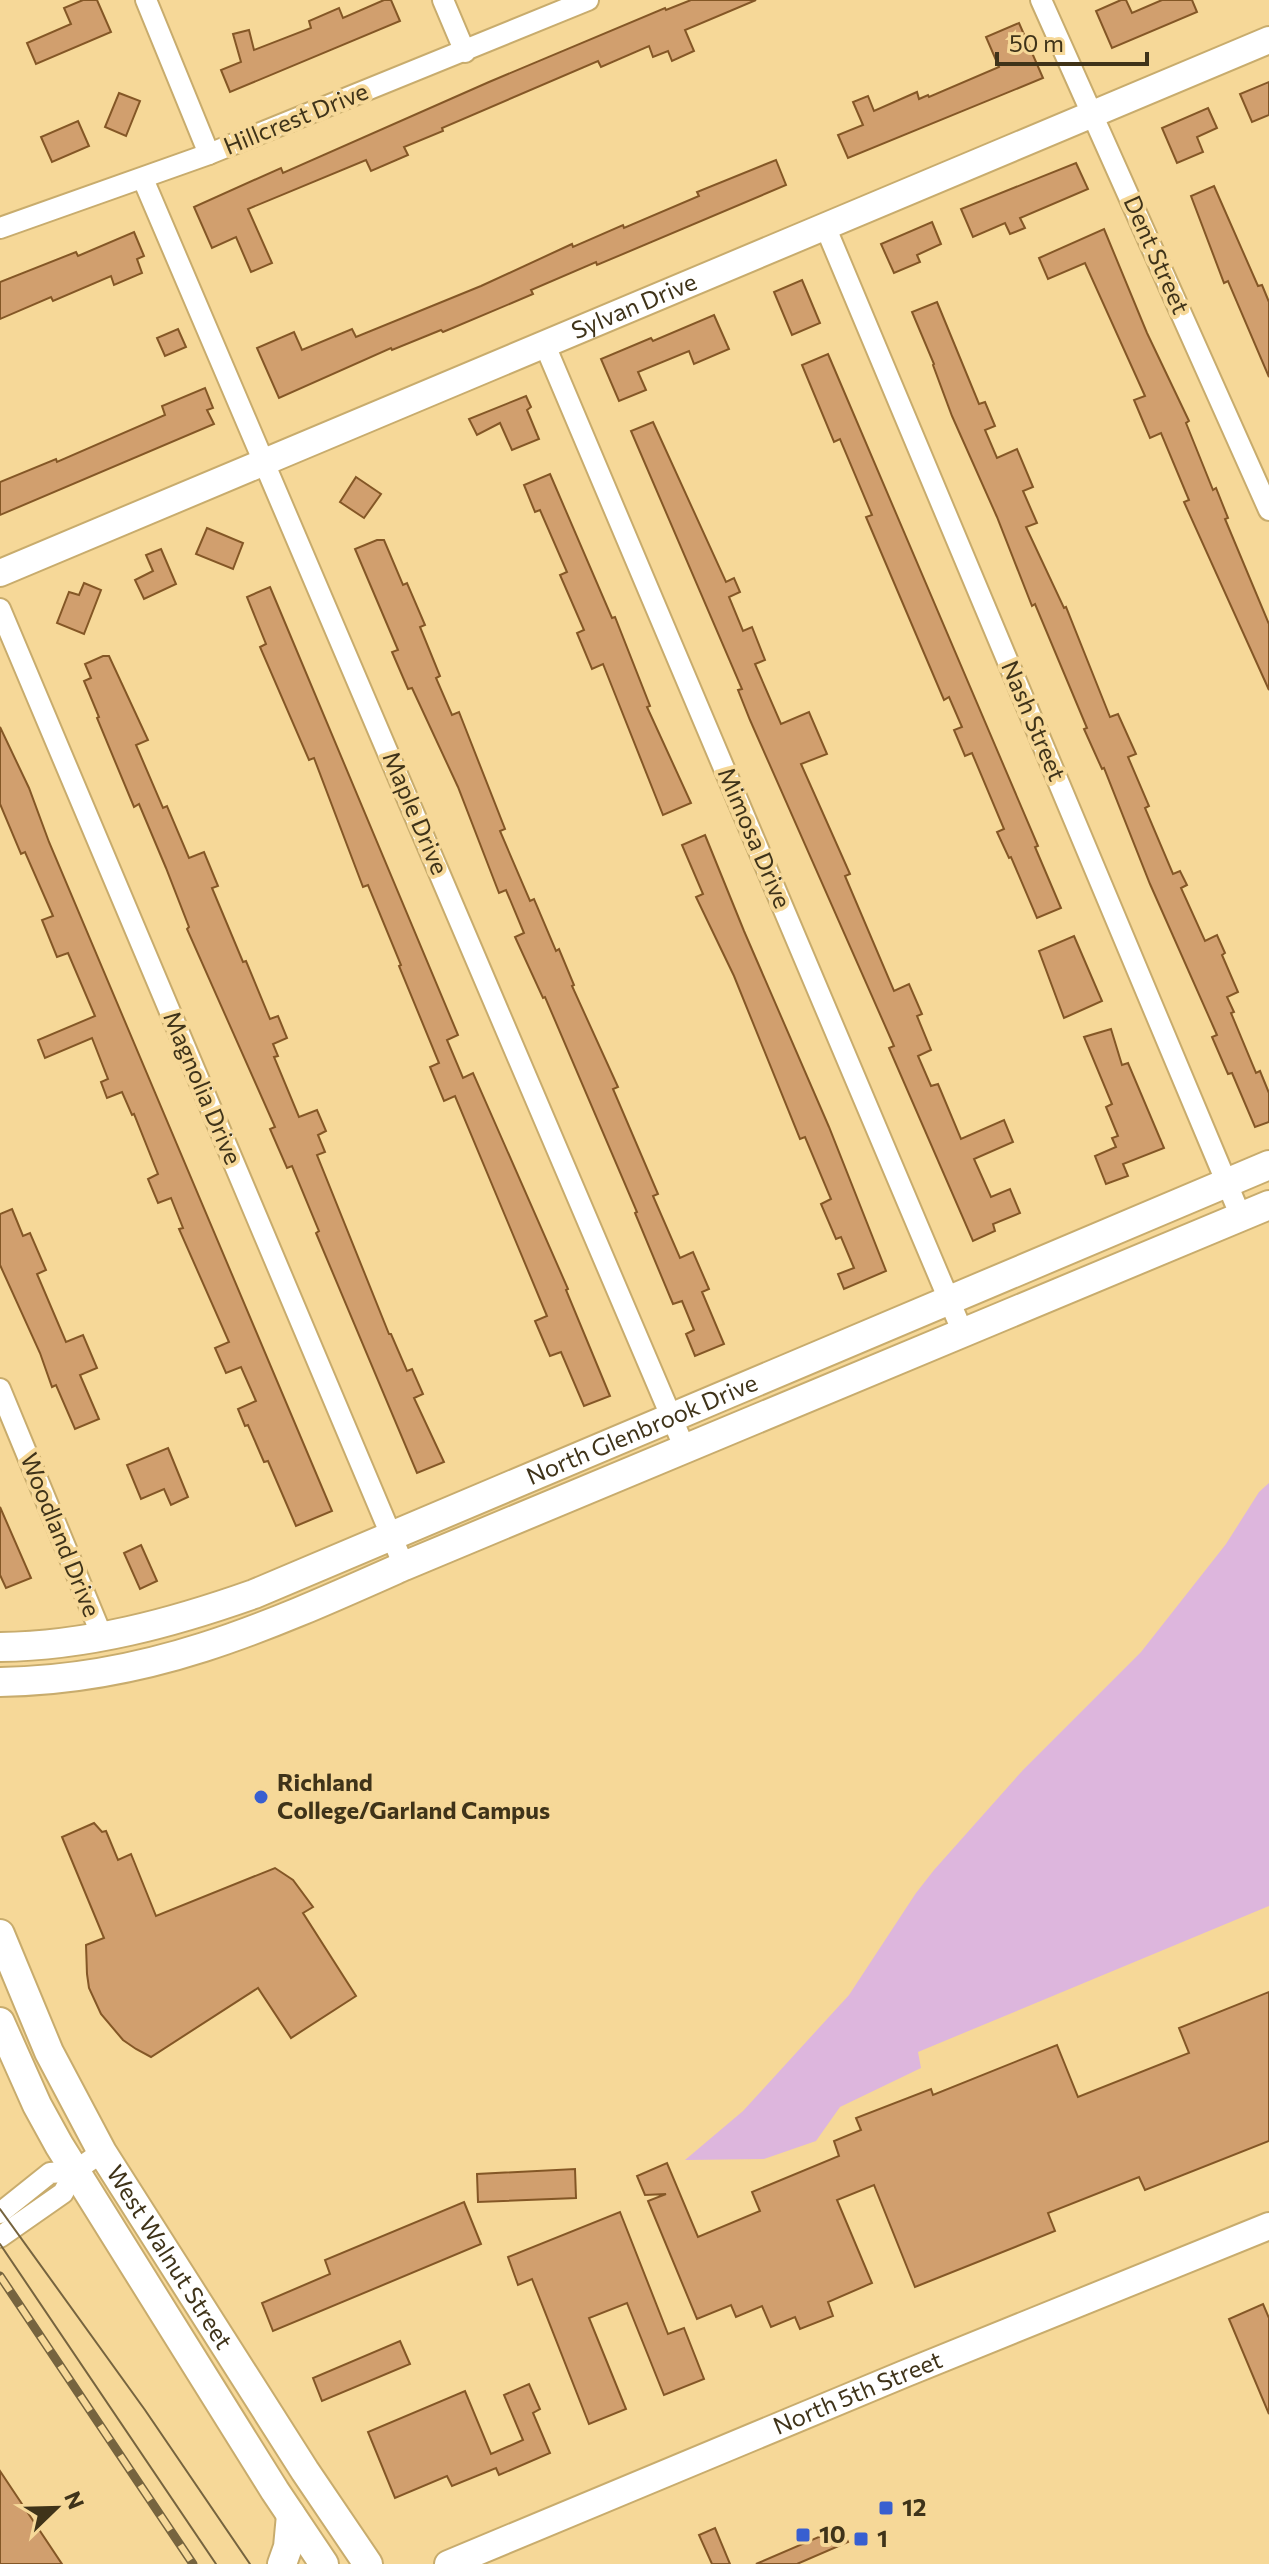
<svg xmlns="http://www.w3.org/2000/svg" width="1269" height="2564" font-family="Commissioner,sans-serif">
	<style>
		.green { fill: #ddb6dd }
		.building { fill: #d19f6e; stroke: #845726; stroke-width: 2 }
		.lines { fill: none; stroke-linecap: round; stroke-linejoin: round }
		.minor-casing { stroke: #c8ac6d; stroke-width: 24 }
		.tertiary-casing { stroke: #c8ac6d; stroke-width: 30 }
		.secondary-casing { stroke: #c8ac6d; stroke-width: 32 }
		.minor { stroke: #fff; stroke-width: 20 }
		.tertiary { stroke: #fff; stroke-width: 26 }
		.secondary { stroke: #fff; stroke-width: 28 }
		.tram { stroke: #76643f; stroke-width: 2 }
		.rail-casing { stroke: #76643f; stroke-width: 9 }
		.rail { stroke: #f6d898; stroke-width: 6; stroke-dasharray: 18; stroke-linecap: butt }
		.poi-dot { fill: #385fd0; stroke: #f6d898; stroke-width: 3 }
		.labels { text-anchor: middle; stroke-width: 8; stroke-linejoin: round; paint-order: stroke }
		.street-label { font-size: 24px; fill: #3f3319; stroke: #f6d898 }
		.poi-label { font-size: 24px; font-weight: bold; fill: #3f3319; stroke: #f6d898; text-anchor: start }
	</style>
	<rect width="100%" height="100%" fill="#f6d898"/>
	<polygon class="green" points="1269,1483 1269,1906 918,2052 921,2068 840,2107 816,2141 764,2159 685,2160 743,2111 849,1995 916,1893 934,1870 1023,1770 1141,1652 1226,1544 1259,1492"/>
	<g class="building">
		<polygon points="83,0 97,0 111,32 36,64 27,43 71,24 64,8"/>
		<polygon points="384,0 391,0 400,21 230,92 221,70 241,62 233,34 249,30 254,50 311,28 309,21 339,8 343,18"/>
		<polygon points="691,0 756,0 685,30 694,51 672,61 668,51 653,57 649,46 601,67 598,61 442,128 443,131 404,147 408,155 371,171 366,160 248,209 272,263 251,272 236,237 212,248 194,207 281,168 283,173 489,82 665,8 666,10"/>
		<polygon points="1121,0 1126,0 1132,13 1162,0 1192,0 1197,12 1112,48 1096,11"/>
		<polygon points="1019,23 1043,78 848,158 838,135 863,125 853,102 868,96 874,111 917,92 919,99 928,95 929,97 999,67 986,37"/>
		<polygon points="1269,82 1269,115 1252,122 1240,94"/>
		<polygon points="119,93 140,101 126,136 105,127"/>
		<polygon points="1208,108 1217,128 1197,137 1203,152 1177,163 1162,128"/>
		<polygon points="78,121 89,146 52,162 41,137"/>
		<polygon points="776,160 786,185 597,265 596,262 531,290 533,294 443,332 441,330 392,350 391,348 279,398 257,348 294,332 302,350 352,329 356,337 481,286 572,244 573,247 623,225 624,228 699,196 697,192"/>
		<polygon points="1076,163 1088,189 1020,218 1025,228 1010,234 1005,223 973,237 961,209"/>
		<polygon points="1214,186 1258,286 1262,285 1269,302 1269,377 1228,281 1224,283 1191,196"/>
		<polygon points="932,222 941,244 917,255 920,262 894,273 881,244"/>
		<polygon points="1104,229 1147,333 1189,421 1186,423 1213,490 1216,488 1228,518 1225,519 1269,624 1269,690 1184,502 1189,500 1161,433 1150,438 1134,400 1145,396 1085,263 1048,279 1039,258"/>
		<polygon points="134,232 144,256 137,259 142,273 114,285 111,276 53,301 51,297 0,319 0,282 76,252 78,256"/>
		<polygon points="802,280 820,323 792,335 774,292"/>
		<polygon points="937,302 979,404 985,402 995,426 985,430 997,458 1017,449 1033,487 1023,491 1037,523 1026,527 1064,608 1066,607 1110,717 1118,714 1136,754 1128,757 1149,806 1145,808 1173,874 1180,871 1187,885 1181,888 1205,941 1217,935 1225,953 1222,955 1238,992 1227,997 1234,1012 1231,1013 1256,1073 1260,1071 1269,1093 1269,1122 1255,1127 1232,1073 1228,1074 1212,1037 1217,1035 1150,884 1104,768 1102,769 1084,729 1087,728 1035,604 1032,606 997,517 952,416 933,365 934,364 912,312"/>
		<polygon points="714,315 729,349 694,364 689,351 638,372 646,390 619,401 601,359 651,338 653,341"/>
		<polygon points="178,329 186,347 165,356 157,338"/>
		<polygon points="828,354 1038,846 1035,847 1061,908 1037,918 1011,857 1009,858 997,832 1004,829 972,753 965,756 954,730 962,727 949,697 944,700 866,517 872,515 840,439 834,442 802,365"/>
		<polygon points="205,388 213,408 207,410 214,424 0,515 0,482 56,459 57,462 165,415 162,406"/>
		<polygon points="526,396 531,407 527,410 539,439 512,450 500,423 477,435 469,419"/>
		<polygon points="653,422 726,582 734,578 740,592 729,597 743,631 752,627 765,660 755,664 781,724 809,712 827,754 801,764 850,874 845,876 894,991 909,984 922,1014 917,1016 931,1050 918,1056 931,1086 938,1084 961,1139 1004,1120 1013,1142 974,1159 991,1197 1010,1189 1020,1213 993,1224 995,1231 973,1241 889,1048 894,1046 750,720 738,690 742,689 631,431"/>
		<polygon points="550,474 612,618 615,617 650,706 647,707 691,803 663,815 603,664 592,669 577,633 584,630 560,575 567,572 540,510 535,512 524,485"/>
		<polygon points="356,477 381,494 364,518 340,502"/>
		<polygon points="207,528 243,543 233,569 196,554"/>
		<polygon points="377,540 384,540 403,585 407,583 425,625 420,627 440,676 436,678 452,715 459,712 505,829 500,831 530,901 534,899 556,951 559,949 574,985 572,986 618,1087 613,1089 658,1194 653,1196 680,1258 693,1252 709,1289 702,1292 724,1344 695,1356 686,1334 694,1330 682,1301 673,1304 635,1213 637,1212 545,997 543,998 515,937 524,933 506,890 499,893 458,787 412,688 408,689 392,652 398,650 355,549"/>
		<polygon points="161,549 176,584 144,599 135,580 153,571 146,555"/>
		<polygon points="84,583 101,590 84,634 57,623 69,592 79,595"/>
		<polygon points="270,587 458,1035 447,1040 463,1078 473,1073 568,1289 566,1290 610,1396 584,1406 561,1352 550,1356 535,1321 547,1316 455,1096 444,1101 430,1067 439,1063 399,966 401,965 368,885 363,887 314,758 309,760 260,647 266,644 247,597"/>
		<polygon points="103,656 109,656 148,740 136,745 163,808 167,806 189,858 204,852 218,886 212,888 243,962 246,961 270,1019 278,1016 287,1038 273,1044 278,1056 274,1057 299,1117 317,1110 326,1131 318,1135 325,1152 317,1155 389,1334 391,1334 407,1371 412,1369 423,1394 414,1398 444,1462 417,1473 316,1233 319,1231 292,1166 287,1168 270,1129 275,1127 187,929 189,927 166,868 139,804 134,807 97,718 99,717 84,681 91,678 85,664"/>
		<polygon points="0,727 29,788 49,842 332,1511 296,1526 268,1461 264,1462 248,1425 245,1426 238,1409 256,1401 241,1367 226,1373 215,1348 229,1342 179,1229 183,1228 171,1198 158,1203 148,1179 158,1174 134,1114 132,1115 122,1092 107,1098 101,1082 108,1079 92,1038 45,1058 38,1040 95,1016 68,953 57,957 42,920 53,916 25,852 21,854 0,804"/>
		<polygon points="705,835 744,931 829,1127 886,1271 844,1289 838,1274 854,1268 841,1237 836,1239 821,1204 831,1199 805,1137 800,1139 734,976 696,897 703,894 682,845"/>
		<polygon points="1074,936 1102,1001 1064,1018 1039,951"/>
		<polygon points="1111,1029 1122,1065 1128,1063 1164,1148 1123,1164 1128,1176 1106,1184 1095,1156 1116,1147 1112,1138 1118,1136 1106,1107 1112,1104 1084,1037"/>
		<polygon points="12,1209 23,1236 30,1233 46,1270 37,1274 66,1342 83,1335 97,1368 80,1375 99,1419 75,1429 56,1385 52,1387 40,1353 0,1265 0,1214"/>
		<polygon points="168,1448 188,1497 171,1505 164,1489 141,1499 127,1465"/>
		<polygon points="0,1507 31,1578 6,1588 0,1575"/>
		<polygon points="141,1545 157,1581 140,1589 124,1553"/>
		<polygon points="94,1823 102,1832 106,1831 118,1860 131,1854 156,1916 275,1868 293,1880 313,1907 303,1913 356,1996 291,2038 258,1988 151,2057 136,2049 123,2040 101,2014 89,1988 87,1974 86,1945 104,1938 62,1837"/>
		<polygon points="1269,1992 1269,2141 1145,2190 1139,2177 1048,2213 1055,2231 915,2287 874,2185 837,2200 872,2283 828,2302 833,2316 800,2329 795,2317 771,2327 762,2306 736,2317 731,2305 697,2319 648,2201 666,2194 645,2195 637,2176 667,2163 698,2237 760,2211 752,2192 839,2156 834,2141 861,2130 856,2118 931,2089 933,2095 1057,2045 1078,2097 1189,2053 1179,2028"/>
		<polygon points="575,2169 576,2198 478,2202 477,2174"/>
		<polygon points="464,2202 481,2244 273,2331 262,2303 330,2274 325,2260"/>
		<polygon points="620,2212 668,2334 684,2328 704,2379 664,2395 627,2303 589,2318 626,2409 589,2424 532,2279 518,2285 508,2257"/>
		<polygon points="1263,2304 1269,2318 1269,2414 1229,2319"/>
		<polygon points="400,2341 410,2364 322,2401 313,2378"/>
		<polygon points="529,2384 540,2409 533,2413 550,2453 499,2475 496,2468 452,2486 447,2476 395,2498 368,2432 465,2391 491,2454 523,2440 504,2395"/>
		<polygon points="0,2471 62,2564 0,2564"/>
		<polygon points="842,2527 848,2542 797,2564 756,2564"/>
		<polygon points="715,2528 730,2564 712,2564 699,2535"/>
	</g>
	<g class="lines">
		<defs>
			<g id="minor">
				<polyline points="146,0 209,154"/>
				<polyline points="443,0 465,52"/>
				<polyline points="1041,0 1269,510"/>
				<polyline points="143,179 685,1449"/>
				<polyline points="825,226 1241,1217"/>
				<polyline points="0,228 209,154 588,0"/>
				<polyline points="544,343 963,1333"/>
				<polyline points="0,609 404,1566"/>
				<polyline points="0,1389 102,1636"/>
				<polyline points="0,2213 50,2173 75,2171"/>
				<polyline points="0,2237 63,2193 75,2171 102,2152"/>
			</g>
			<g id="tertiary">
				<path id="s1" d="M 0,573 L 1269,40"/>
				<path id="s2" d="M 448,2564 L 904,2374 L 1269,2226"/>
			</g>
			<g id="secondary">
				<path id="s3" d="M 0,1647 C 87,1646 172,1623 254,1594 L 1269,1165"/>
				<path d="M 0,1682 C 151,1680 269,1626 404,1566 L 1269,1205"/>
				<path id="s4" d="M 0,1934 L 49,2052 L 102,2152 L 305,2471 L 368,2564"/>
				<polyline points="0,2022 37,2105 59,2145 275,2491 324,2564"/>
				<polyline points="282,2564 288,2547 291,2515"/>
			</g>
		</defs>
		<use href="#minor" class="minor-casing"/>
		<use href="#tertiary" class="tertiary-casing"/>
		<use href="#secondary" class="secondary-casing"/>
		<use href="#minor" class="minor"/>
		<use href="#tertiary" class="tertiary"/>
		<use href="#secondary" class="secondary"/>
		<g class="tram">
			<polyline points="0,2209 145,2410 250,2564"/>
			<polyline points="0,2244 216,2564"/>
		</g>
		<defs>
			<polyline id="rail" points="0,2276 193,2564"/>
		</defs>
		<use href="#rail" class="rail-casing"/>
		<use href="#rail" class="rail"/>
	</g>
	<g class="poi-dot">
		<circle cx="261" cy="1797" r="8"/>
		<rect x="878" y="2500" width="16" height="16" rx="4"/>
		<rect x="795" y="2527" width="16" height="16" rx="4"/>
		<rect x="853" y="2531" width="16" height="16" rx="4"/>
	</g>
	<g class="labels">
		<g class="street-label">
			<text transform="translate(296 119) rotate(-22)" y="8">Hillcrest Drive</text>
			<text transform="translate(1156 255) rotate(66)" y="8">Dent Street</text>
			<text dy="8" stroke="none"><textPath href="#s1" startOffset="688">Sylvan Drive</textPath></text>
			<text transform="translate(1033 721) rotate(67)" y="8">Nash Street</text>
			<text transform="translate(415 813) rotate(67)" y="8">Maple Drive</text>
			<text transform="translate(754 838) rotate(67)" y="8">Mimosa Drive</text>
			<text transform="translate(202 1088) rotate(67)" y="8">Magnolia Drive</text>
			<text dy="8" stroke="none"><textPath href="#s3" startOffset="682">North Glenbrook Drive</textPath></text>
			<text transform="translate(60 1535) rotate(68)" y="8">Woodland Drive</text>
			<text dy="8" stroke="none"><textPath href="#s4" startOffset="366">West Walnut Street</textPath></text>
			<text dy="8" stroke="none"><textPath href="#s2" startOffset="444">North 5th Street</textPath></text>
		</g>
		<g class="poi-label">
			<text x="277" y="1791">Richland<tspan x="277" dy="28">College/Garland Campus</tspan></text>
			<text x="902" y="2516">12</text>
			<text x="819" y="2543">10</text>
			<text x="877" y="2547">1</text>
		</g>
	</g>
	<g transform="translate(56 2508) rotate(67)" stroke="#f6d898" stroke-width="6" paint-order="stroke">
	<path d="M0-6L14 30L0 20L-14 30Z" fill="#3f3319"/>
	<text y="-12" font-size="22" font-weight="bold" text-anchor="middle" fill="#3f3319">N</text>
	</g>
	<path d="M997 52v12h150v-12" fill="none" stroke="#3f3319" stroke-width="4"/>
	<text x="1009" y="52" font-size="24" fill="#3f3319" stroke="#f6d898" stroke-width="6" paint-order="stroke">50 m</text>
</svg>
